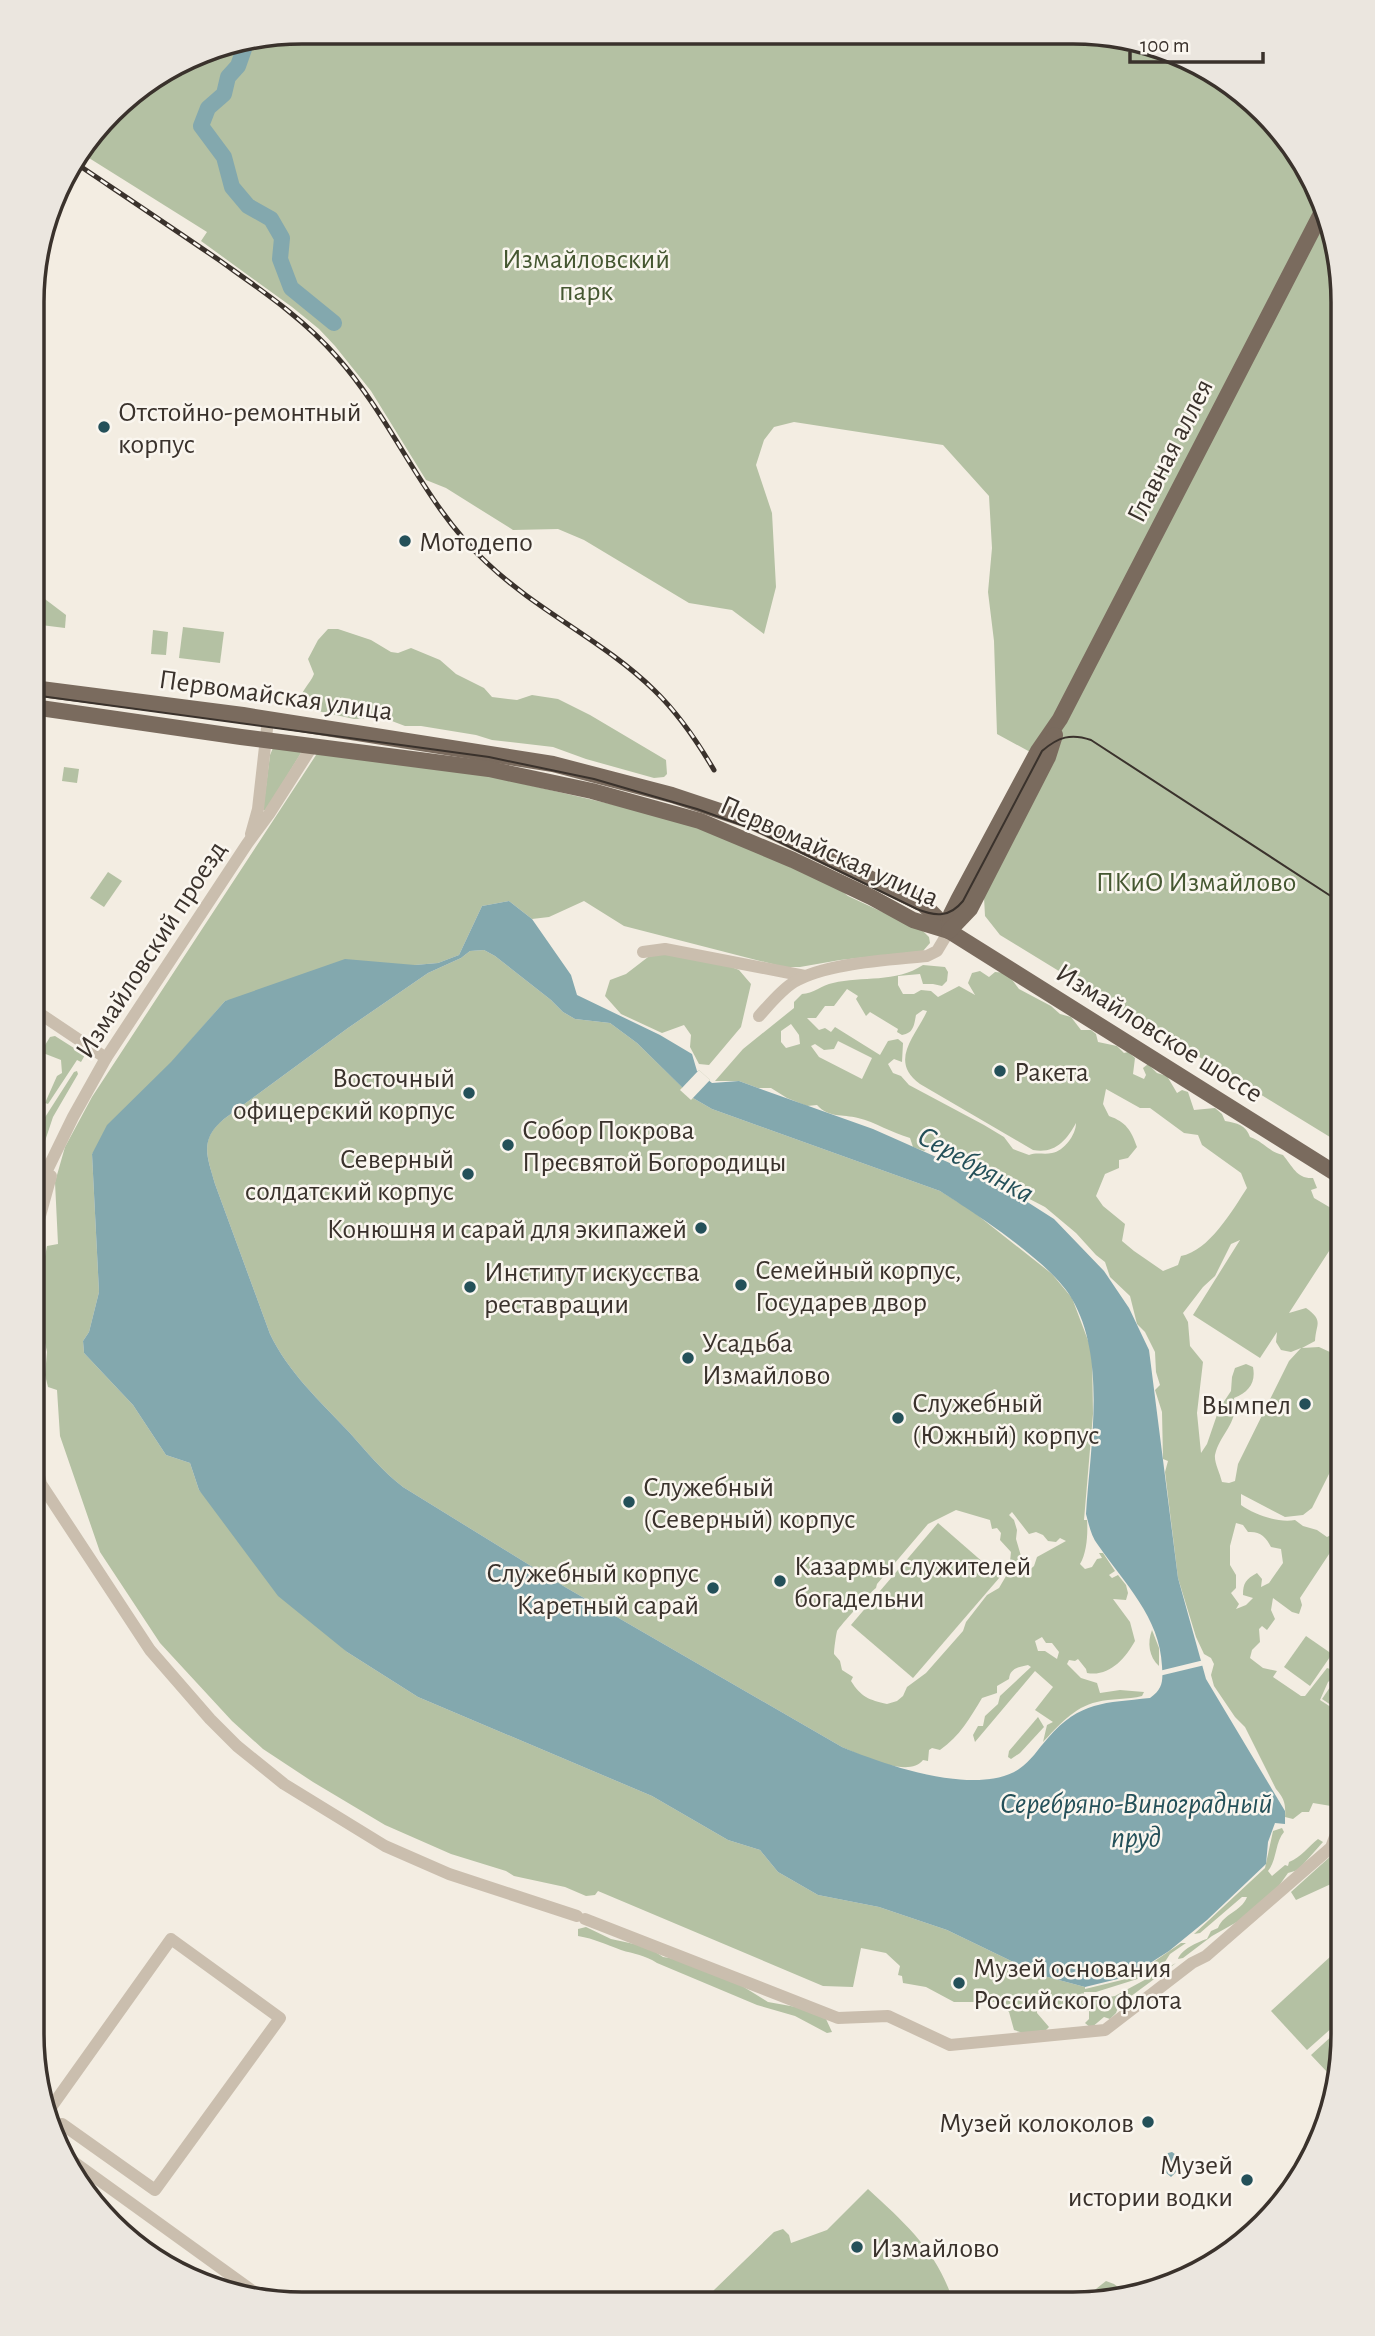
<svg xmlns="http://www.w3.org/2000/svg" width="1375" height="2336" font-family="'Alegreya Sans',sans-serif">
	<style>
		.green { fill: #b4c1a3; fill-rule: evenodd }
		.water { fill: #83a8ae; fill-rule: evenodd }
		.pier { fill: #f3ede2 }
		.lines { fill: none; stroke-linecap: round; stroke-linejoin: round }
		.river { stroke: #83a8ae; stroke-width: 16 }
		.minor { stroke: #cabeae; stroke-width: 12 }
		.major { stroke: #7a6b5e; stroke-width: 16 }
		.tram { stroke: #3a322c; stroke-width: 2 }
		.rail-casing { stroke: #3a322c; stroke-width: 5 }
		.rail { stroke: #faf6ef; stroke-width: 2.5; stroke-dasharray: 8; stroke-linecap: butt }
		.poi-dot { fill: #245059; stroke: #faf6ef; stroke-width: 2.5 }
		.labels { text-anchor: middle; stroke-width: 5; stroke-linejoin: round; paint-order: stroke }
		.park-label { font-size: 28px; fill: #455731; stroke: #faf6ef }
		.poi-label { font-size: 28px; fill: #3a322c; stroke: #faf6ef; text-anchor: start }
		.street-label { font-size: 28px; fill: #3a322c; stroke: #faf6ef }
		.water-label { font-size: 30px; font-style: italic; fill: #245059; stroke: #faf6ef }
		.rim { fill: none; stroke: #3a322c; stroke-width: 3.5 }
	</style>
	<rect width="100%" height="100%" fill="#f3ede2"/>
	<g class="green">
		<polygon points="301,32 1109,34 1177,52 1238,87 1288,137 1323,198 1343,301 1343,1145 1000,935 985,916 984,897 1032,753 997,734 994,641 988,592 992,548 989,496 943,445 794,422 774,427 764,440 756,465 772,513 776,587 764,634 732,610 689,603 584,540 558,529 513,530 446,488 426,480 371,391 335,346 319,329 292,307 201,241 207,232 81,153 123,99 198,52"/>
		<polygon points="33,590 66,615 65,628 33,624"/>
		<polygon points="183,627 224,632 220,663 179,658"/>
		<path d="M 328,629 L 338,629 L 371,640 L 391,652 L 398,653 L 411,648 L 440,660 L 456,674 L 484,688 L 492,697 L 517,700 L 532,695 L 558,699 L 590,715 L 666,760 L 667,774 L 664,777 L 654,778 L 586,759 L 553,747 L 492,740 L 476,735 L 421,726 L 405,726 L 384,718 L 354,719 L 304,708 L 299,702 C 300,692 310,684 314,674 L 308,659 L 318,640 Z"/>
		<polygon points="153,630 168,632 166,655 151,654"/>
		<polygon points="273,748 299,750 301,753 266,810 263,810 270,755"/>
		<polygon points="318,752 490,776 684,821 833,884 848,896 923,931 929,937 930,943 923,951 840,960 800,967 784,967 624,926 584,901 549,917 532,919 509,901 482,906 459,955 438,963 415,965 225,1001 92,1154 99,1292 89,1332 83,1341 84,1353 133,1405 166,1455 190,1463 199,1490 347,1652 418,1697 652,1796 728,1840 760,1850 778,1872 818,1895 879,1907 947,1930 1040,1975 1085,1987 1085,1989 1130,1978 1181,1943 1186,1943 1170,1954 1163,1965 1152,1967 1150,1975 1096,1992 1084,1992 1082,2004 1089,2000 1115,1996 1176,1963 1119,2005 1116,2013 1110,2019 1104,2017 1091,2028 1085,2023 1089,2019 1089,2010 1037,2009 1037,2013 1049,2027 1046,2030 1023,2033 1014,2030 1009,2012 996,2002 954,2002 926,1987 903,1983 902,1976 898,1975 900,1966 886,1953 861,1948 853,1987 823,1986 598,1891 595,1895 586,1896 565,1887 514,1876 506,1871 451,1854 385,1825 313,1782 263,1749 232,1721 160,1643 100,1552 60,1436 57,1390 48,1387 45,1375 47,1352 44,1338 42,1272 47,1246 58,1244 55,1182 65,1147 92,1097"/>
		<polygon points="64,767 79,769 77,783 62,781"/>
		<polygon points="108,872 122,881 104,907 90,898"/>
		<path d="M 484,950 L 495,956 L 551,1000 L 563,1012 L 575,1019 L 610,1023 L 637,1043 L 682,1087 L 699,1070 L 710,1080 L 693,1098 L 712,1109 L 940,1191 L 971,1210 L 1052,1274 L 1072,1298 L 1092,1351 L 1093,1414 L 1084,1520 L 1087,1520 C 1088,1532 1087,1553 1080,1564 L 1085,1569 L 1092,1567 L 1097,1559 L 1102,1558 L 1099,1553 L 1103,1553 L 1115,1571 L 1109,1575 L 1112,1578 L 1118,1575 L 1126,1585 L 1128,1593 L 1126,1600 L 1113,1599 L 1130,1622 L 1135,1641 C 1125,1659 1109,1677 1087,1673 L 1086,1669 L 1078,1659 L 1075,1661 L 1069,1660 L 1067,1664 L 1081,1678 L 1097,1683 L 1100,1693 L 1120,1690 L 1144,1692 L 1142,1696 C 1128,1700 1111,1698 1097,1702 C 1074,1707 1058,1726 1043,1742 L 1047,1725 L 1053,1722 L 1035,1710 L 1053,1687 L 1035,1671 L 975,1742 L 973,1735 L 978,1726 L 983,1726 L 985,1716 L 998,1704 L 1000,1696 L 1031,1667 L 1028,1665 C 1019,1667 1010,1668 1009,1679 L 997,1686 L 997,1693 L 982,1698 C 970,1718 960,1736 940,1750 L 932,1748 L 929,1750 L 928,1761 L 923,1760 C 909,1779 860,1755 842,1747 L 565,1587 L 403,1487 C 382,1471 367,1452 349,1432 C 320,1401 288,1372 270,1334 L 215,1184 C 207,1156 199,1139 224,1119 L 348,1028 L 428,973 L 461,958 L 470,951 ZM 956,1510 L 990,1520 L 992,1529 L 997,1528 L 1001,1533 L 1000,1540 L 1011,1552 L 1009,1571 L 999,1588 L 987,1595 L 966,1622 L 963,1631 L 926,1673 L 907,1687 L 903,1696 L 897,1701 L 887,1704 C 869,1700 861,1697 851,1681 L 853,1677 L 842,1670 L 840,1661 L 834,1654 C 834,1649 836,1635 837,1631 C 840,1626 871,1591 876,1588 L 877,1584 L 928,1524 ZM 1012,1512 L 1029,1534 L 1036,1532 L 1043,1535 L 1048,1541 L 1056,1542 L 1060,1538 L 1066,1541 L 1037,1557 L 1034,1566 L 1026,1573 L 1016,1539 L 1017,1530 L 1014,1520 L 1009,1515 ZM 1042,1637 L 1046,1643 L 1052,1643 L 1059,1652 L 1057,1659 L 1045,1651 L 1038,1651 L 1035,1641 Z"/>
		<polygon points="674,953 721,963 739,970 751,984 741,1027 709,1065 699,1064 690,1047 691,1035 684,1025 662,1033 621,1014 605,996 610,980 626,974 652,954"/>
		<path d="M 923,965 L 945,967 L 948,972 L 947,981 L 942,986 L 933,984 L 923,984 L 920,974 L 898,976 L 898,985 L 903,994 L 914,994 L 921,990 L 931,991 L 938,997 L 959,986 L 975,995 L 968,983 L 972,973 L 980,971 L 989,977 L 995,972 L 1007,973 L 1019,989 L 1051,1006 L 1060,1014 L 1071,1017 L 1081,1030 L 1091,1030 L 1096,1034 L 1098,1042 L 1117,1046 L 1124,1053 L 1128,1052 L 1135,1058 L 1133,1074 L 1144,1079 L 1146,1075 L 1143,1068 L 1148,1064 L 1157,1073 L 1167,1076 L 1177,1093 L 1182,1090 L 1188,1092 L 1194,1110 L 1215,1108 L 1222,1114 L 1225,1121 C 1237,1123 1246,1125 1250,1137 C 1263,1141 1270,1153 1283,1155 C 1293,1167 1297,1179 1313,1178 L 1317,1188 L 1311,1190 L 1314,1198 L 1336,1211 L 1336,1192 L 1343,1189 L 1343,1249 L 1333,1245 L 1289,1313 L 1306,1308 C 1324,1321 1316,1323 1315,1341 L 1302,1348 L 1319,1347 L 1343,1358 L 1343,1446 L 1312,1508 L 1303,1515 L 1285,1517 L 1241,1494 L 1241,1505 C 1255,1515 1278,1523 1295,1520 L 1303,1526 L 1317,1530 L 1327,1537 L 1331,1535 L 1343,1518 L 1343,1533 L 1300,1598 L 1302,1605 L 1299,1614 L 1292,1612 L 1273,1598 L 1271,1610 L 1275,1619 L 1267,1630 L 1262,1626 L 1259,1629 L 1260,1642 L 1252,1650 L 1250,1658 L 1263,1668 L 1277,1671 L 1273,1677 L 1301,1696 L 1305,1696 L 1327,1668 L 1333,1670 L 1333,1678 L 1328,1682 L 1320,1700 L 1343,1715 L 1343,1802 L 1331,1806 L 1313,1803 L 1309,1812 L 1302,1812 L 1293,1819 L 1285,1817 C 1286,1804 1284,1798 1276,1789 L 1245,1727 L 1235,1717 L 1214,1686 L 1211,1675 L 1214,1664 L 1211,1658 L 1204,1654 L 1196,1637 L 1178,1578 L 1165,1472 L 1168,1461 L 1163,1459 L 1162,1412 L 1155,1390 L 1160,1385 L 1156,1372 L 1155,1352 L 1145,1332 L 1137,1324 L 1130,1296 L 1110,1277 L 1105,1262 L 1096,1255 L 1076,1233 L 1045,1207 L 991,1179 L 959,1167 L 930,1147 L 924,1151 L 913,1147 L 910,1138 C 892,1133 875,1122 858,1118 C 842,1114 829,1118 817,1105 L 807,1106 L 787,1098 L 771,1088 L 758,1088 L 739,1081 L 715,1081 L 743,1049 L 794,1008 L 794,1002 L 802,994 C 813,994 822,985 833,983 C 862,976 896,983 923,965 ZM 847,989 L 858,996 L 856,999 L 866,1016 L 870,1012 L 898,1029 L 897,1032 L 902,1035 C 914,1033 914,1025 916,1015 L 923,1010 L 927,1011 C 916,1036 888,1061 920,1084 L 1033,1150 C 1055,1154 1066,1141 1076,1123 C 1076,1135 1064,1151 1052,1153 C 1044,1155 1037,1152 1029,1155 L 1013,1149 L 1004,1137 L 984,1125 L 909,1085 L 901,1076 L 893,1073 L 888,1064 L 894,1059 L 902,1062 L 903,1043 L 898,1039 L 888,1041 L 880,1055 L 835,1027 L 831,1032 L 825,1028 L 819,1030 L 807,1018 L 816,1018 L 825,1006 L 834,1006 ZM 791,1024 L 799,1035 L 800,1044 L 786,1048 L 781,1042 L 781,1031 ZM 838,1041 L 872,1058 L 862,1079 L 819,1057 L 811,1046 L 815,1044 L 824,1050 L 834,1049 ZM 1106,1089 L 1140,1108 L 1150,1108 L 1184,1133 L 1198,1135 L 1202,1145 L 1241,1173 L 1247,1188 C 1232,1211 1209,1251 1181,1256 L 1178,1265 L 1163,1271 L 1134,1251 L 1122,1241 L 1125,1224 L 1103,1206 L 1096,1196 L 1105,1174 L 1119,1168 L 1119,1160 L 1128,1158 L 1137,1147 C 1131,1130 1126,1122 1109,1116 L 1103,1104 ZM 1240,1240 L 1193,1315 L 1260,1358 L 1277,1332 L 1276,1342 L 1281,1350 L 1291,1352 L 1301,1348 L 1289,1361 L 1238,1464 L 1235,1481 L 1229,1483 L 1222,1482 C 1220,1473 1214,1462 1215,1455 C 1220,1433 1239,1424 1234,1398 C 1249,1392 1256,1383 1253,1367 L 1246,1364 L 1235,1368 L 1232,1377 L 1231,1391 L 1219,1409 L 1207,1444 L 1201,1453 L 1197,1413 L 1203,1362 L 1190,1346 L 1188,1322 L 1183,1313 L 1203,1287 L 1215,1276 L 1231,1244 ZM 1236,1523 L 1243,1525 L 1248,1532 C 1260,1531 1266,1537 1271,1547 L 1281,1549 L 1283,1563 L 1269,1583 L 1261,1587 L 1262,1579 L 1257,1573 C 1246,1579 1243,1583 1243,1595 L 1253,1598 L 1246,1605 L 1236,1609 L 1239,1604 L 1231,1593 L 1236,1588 L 1236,1575 L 1230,1565 L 1230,1546 Z"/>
		<polygon points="55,1036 85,1055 81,1062 77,1060 48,1104 45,1103 57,1076 62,1073 61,1060 43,1053 42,1050 50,1037"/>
		<polygon points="77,1071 78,1074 53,1117 33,1177 33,1136 74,1072"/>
		<polygon points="938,1523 1000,1577 913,1678 851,1625"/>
		<path d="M 1152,1630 L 1159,1648 L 1159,1666 C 1149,1657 1147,1643 1152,1630 Z"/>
		<polygon points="1306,1636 1332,1654 1310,1686 1284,1667"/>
		<polygon points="1343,1668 1343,1713 1322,1699"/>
		<polygon points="1038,1717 1044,1727 1020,1753 1011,1759 1008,1757 1009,1751"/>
		<path d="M 1282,1828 L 1284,1832 C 1275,1842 1277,1860 1268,1871 L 1272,1876 L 1285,1865 L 1288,1866 L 1289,1862 C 1301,1857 1308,1847 1318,1839 L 1323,1842 L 1298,1870 L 1288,1873 L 1278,1887 L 1244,1918 L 1212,1936 L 1183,1958 L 1178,1959 C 1181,1950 1197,1942 1207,1939 L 1211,1931 L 1218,1928 C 1224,1913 1241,1912 1247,1897 L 1242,1897 L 1200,1933 L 1194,1934 L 1265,1868 L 1273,1831 Z"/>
		<polygon points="1343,1845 1343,1873 1331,1884 1296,1900 1291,1892"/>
		<path d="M 586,1927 L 611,1939 L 648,1947 L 663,1957 L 682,1960 L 734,1981 L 768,2002 L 796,2007 L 826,2019 L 832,2032 L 827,2033 L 795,2016 L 757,2005 L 657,1963 C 645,1955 634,1954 621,1950 C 605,1944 595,1939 578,1936 L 578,1929 Z"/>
		<polygon points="1343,1945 1343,2018 1307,2050 1271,2011"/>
		<polygon points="1334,2034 1340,2040 1343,2038 1343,2053 1335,2087 1328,2073 1311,2055"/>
		<path d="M 868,2189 C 907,2225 938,2252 954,2304 L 706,2303 L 714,2290 L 774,2232 L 783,2229 L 789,2235 L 791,2243 L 827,2230 Z"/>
		<polygon points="1106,2281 1114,2284 1127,2294 1077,2304"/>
	</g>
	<g class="water">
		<path d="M 509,901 L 532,919 L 571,975 L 577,995 L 660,1035 L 692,1054 L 697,1071 L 712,1083 L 739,1081 L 758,1088 L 873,1129 L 1004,1187 L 1054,1219 L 1104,1271 L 1129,1308 L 1149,1350 L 1178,1578 L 1206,1679 L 1285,1811 L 1285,1824 L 1275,1823 L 1268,1842 L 1266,1864 L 1207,1920 L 1169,1951 L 1130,1976 L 1085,1987 L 1040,1975 L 947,1930 L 879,1907 L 818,1895 L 778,1872 L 760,1850 L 728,1840 L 652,1796 L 418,1697 L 347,1652 L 278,1596 L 199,1490 L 190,1463 L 166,1455 L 133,1405 L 84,1353 L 83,1341 L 89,1332 L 99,1292 L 92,1154 L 107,1125 L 171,1062 L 225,1001 L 345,959 L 415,965 L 438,963 L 459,955 L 482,906 ZM 484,950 L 495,956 L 551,1000 L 563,1012 L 575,1019 L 610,1023 L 637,1043 L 693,1098 L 712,1109 L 940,1191 C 976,1214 1052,1263 1072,1299 C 1107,1359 1090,1448 1086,1514 C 1089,1525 1091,1536 1098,1545 C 1124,1583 1160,1617 1162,1666 C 1163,1681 1163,1689 1150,1698 C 1105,1703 1080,1701 1048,1738 C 1038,1749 1031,1761 1019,1769 C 976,1797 885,1765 842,1747 L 565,1587 L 403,1487 C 382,1471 367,1452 349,1432 C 320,1401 288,1372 270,1334 L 215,1184 C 207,1156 199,1140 224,1119 L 348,1028 L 428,973 L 461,958 L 470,951 Z"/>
		<path d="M 1172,2152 L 1179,2157 C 1181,2166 1178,2171 1171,2177 L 1164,2171 L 1163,2165 L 1168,2153 Z"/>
	</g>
	<g class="pier">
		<polygon points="699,1070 710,1080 691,1100 680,1090"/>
		<polygon points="1204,1660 1205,1665 1159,1676 1159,1671"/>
	</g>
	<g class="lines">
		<polyline class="river" points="241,44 244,49 238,66 228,77 224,94 208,108 201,126 224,157 232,187 248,206 271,219 282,238 280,259 291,288 334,323"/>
		<g class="minor">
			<polyline points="251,834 258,809 268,720"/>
			<polyline points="643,952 665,949 805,976"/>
			<polyline points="33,1009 106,1058"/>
			<path d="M 759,1016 C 770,1004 781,990 794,982 C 825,963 890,960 927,956 L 937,951 L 949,931"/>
			<polyline points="33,1199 73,1117 106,1058 247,844 269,814 313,745"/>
			<polyline points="33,1241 51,1176"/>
			<polyline points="32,1448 41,1484 150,1650 210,1719 237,1746 284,1784 385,1846 449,1874 577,1916"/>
			<polyline points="1332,1845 1343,1816"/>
			<polyline points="585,1919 838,2018 888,2016 950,2045 1105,2030 1192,1963 1206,1956 1343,1837"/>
			<polyline points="47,2113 171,1939 280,2018 155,2190 62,2124"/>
			<polyline points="60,2152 268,2302"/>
		</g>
		<g class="major">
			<polyline points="33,688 243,715 553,764 672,795 753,822 923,904 947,928"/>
			<polyline points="33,707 241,737 489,769 592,791 700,821 793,860 871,897 913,920 949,931 1343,1178"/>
			<polyline points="949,931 951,914 958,900 1038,751 1060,719 1325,206"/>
			<polyline points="949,931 970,909 1048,757 1055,735"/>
		</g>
		<path class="tram" d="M 33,695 L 489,757 L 594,779 L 697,809 L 753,829 L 917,909 C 936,917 950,917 963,901 L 1042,751 C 1058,737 1071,733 1091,740 L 1343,904"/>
		<defs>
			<path id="rail" d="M 74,162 C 123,195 171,227 219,260 C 261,290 303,318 337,357 C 394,421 423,504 486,562 C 537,611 604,641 654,690 C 679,714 697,741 714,770"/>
		</defs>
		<use href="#rail" class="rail-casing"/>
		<use href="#rail" class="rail"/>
	</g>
	<g class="poi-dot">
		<circle cx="104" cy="427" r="7"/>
		<circle cx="405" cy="541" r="7"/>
		<circle cx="1000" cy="1071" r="7"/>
		<circle cx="469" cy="1093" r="7"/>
		<circle cx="508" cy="1145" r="7"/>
		<circle cx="468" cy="1174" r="7"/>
		<circle cx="701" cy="1228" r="7"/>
		<circle cx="741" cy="1285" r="7"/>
		<circle cx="470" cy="1287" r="7"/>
		<circle cx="688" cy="1358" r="7"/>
		<circle cx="1305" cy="1404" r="7"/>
		<circle cx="898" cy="1418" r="7"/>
		<circle cx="629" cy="1502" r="7"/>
		<circle cx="780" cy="1581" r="7"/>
		<circle cx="713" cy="1588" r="7"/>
		<circle cx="959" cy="1983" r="7"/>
		<circle cx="1148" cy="2122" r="7"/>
		<circle cx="1247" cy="2180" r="7"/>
		<circle cx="857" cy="2247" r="7"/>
	</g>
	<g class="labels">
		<g class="park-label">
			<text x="586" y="268">Измайловский<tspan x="586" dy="32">парк</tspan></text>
			<text x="1196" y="891">ПКиО Измайлово</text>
		</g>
		<g class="poi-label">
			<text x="118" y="421">Отстойно-ремонтный<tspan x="118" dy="32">корпус</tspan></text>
			<text x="419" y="551">Мотодепо</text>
			<text x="1014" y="1081">Ракета</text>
			<text x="455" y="1087" text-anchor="end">Восточный<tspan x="455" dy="32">офицерский корпус</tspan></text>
			<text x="522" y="1139">Собор Покрова<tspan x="522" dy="32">Пресвятой Богородицы</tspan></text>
			<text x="454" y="1168" text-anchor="end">Северный<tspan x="454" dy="32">солдатский корпус</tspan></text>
			<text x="687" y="1238" text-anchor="end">Конюшня и сарай для экипажей</text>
			<text x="755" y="1279">Семейный корпус,<tspan x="755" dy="32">Государев двор</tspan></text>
			<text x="484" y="1281">Институт искусства<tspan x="484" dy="32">реставрации</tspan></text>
			<text x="702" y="1352">Усадьба<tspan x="702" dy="32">Измайлово</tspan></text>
			<text x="912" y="1412">Служебный<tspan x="912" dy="32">(Южный) корпус</tspan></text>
			<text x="1291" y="1414" text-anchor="end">Вымпел</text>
			<text x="643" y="1496">Служебный<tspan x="643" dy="32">(Северный) корпус</tspan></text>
			<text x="794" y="1575">Казармы служителей<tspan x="794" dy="32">богадельни</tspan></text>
			<text x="699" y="1582" text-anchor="end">Служебный корпус<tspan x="699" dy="32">Каретный сарай</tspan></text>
			<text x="973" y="1977">Музей основания<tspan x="973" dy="32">Российского флота</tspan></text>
			<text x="1134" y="2132" text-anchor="end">Музей колоколов</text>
			<text x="1233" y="2174" text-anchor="end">Музей<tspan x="1233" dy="32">истории водки</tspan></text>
			<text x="871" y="2257">Измайлово</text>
		</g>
		<g class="street-label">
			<text transform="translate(1169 450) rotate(-63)" y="10">Главная аллея</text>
			<text transform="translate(276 694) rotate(8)" y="10">Первомайская улица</text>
			<text transform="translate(830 850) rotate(24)" y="10">Первомайская улица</text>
			<text transform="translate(150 949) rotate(-57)" y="10">Измайловский проезд</text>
			<text transform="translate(1160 1032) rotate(32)" y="10">Измайловское шоссе</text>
		</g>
		<g class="water-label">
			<text transform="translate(976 1164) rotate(29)" y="10">Серебрянка</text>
			<text x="1136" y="1813">Серебряно-Виноградный<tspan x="1136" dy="34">пруд</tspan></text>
		</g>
	</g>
	<path d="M0 0H1375V2336H0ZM302 44H1073A258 258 0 0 1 1331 302V2034A258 258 0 0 1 1073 2292H302A258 258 0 0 1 44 2034V302A258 258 0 0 1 302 44Z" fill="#ebe6df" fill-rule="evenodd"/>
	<path class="rim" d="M302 44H1073A258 258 0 0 1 1331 302V2034A258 258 0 0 1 1073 2292H302A258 258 0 0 1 44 2034V302A258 258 0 0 1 302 44Z"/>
	<path d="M1130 52v10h133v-10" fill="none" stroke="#3a322c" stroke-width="3.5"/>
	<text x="1140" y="52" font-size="21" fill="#3a322c" stroke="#faf6ef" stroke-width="5" paint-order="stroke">100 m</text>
</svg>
